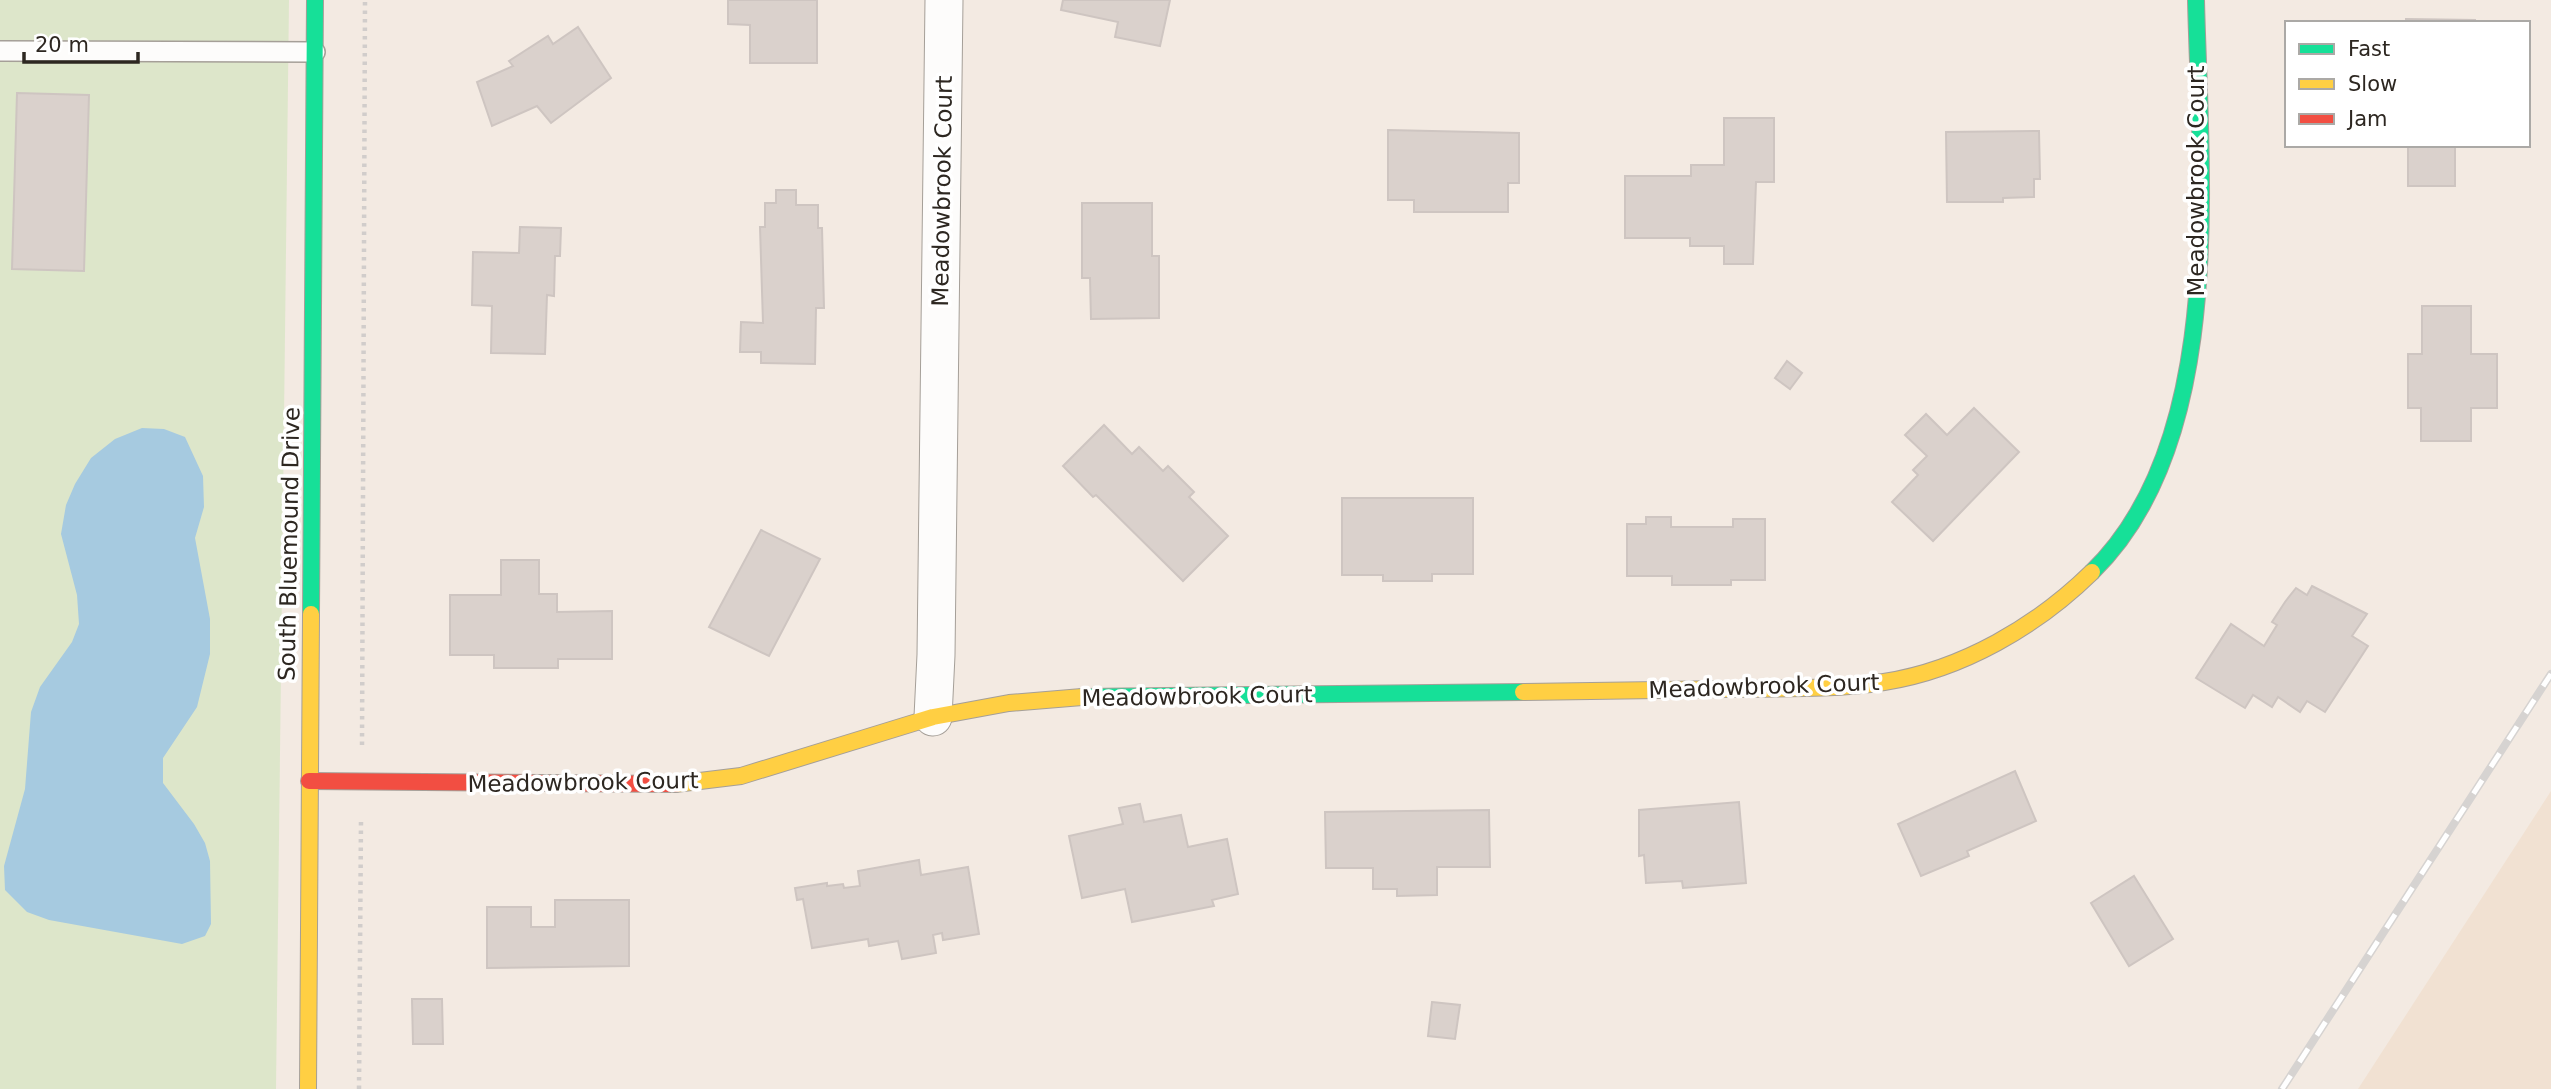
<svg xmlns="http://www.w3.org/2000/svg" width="2551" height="1089" font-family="'DejaVu Sans',sans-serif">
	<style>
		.built { fill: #f1e1d2 }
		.green { fill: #dde6ca }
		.water { fill: #a6cae0 }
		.building { fill: #dad1cc; stroke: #cec5c1; stroke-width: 2 }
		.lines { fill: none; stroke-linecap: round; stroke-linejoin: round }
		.lane-casing { stroke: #a59f98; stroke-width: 22 }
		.street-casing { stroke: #a59f98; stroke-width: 39 }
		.fast-casing { stroke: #a59f98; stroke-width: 18 }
		.slow-casing { stroke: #a59f98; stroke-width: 18 }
		.jam-casing { stroke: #a59f98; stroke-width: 18 }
		.path { stroke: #d1cdcb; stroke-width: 4.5; stroke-dasharray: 3.5 5; stroke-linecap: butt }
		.lane { stroke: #fdfcfb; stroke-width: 19 }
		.street { stroke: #fdfcfb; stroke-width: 37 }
		.fast { stroke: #16e098; stroke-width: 16 }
		.slow { stroke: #ffcf43; stroke-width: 16 }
		.jam { stroke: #f24e42; stroke-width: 16 }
		.rail-casing { stroke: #d6d3d1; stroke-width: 8 }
		.rail { stroke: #fff; stroke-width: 5; stroke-dasharray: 16; stroke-linecap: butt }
		.labels { text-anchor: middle; stroke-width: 7; stroke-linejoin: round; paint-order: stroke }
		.street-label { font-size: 23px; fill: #2d2721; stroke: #fff }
	</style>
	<rect width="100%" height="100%" fill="#f3eae2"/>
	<polygon class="built" points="2551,791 2551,1089 2358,1089"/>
	<polygon class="green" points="0,0 289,0 276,1089 0,1089"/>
	<polygon class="water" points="142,428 164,429 185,437 203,476 204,507 195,538 210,619 210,654 197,707 163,758 163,783 194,824 205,843 210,861 211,924 205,936 182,944 49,920 27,912 5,890 4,866 25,789 31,712 40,687 72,642 79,624 77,595 61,534 66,505 75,484 91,458 115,439"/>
	<g class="building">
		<polygon points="728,0 817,0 817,63 750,63 750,25 728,24"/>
		<polygon points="1063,0 1170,0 1160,46 1115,37 1118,22 1061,10"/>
		<polygon points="2406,19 2475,20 2475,23 2406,23"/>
		<polygon points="578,27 611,78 551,123 537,106 492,126 477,82 513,66 509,61 548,36 553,44"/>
		<polygon points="17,93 89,95 84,271 12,269"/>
		<polygon points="1724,118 1774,118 1774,182 1756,182 1753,264 1724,264 1724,246 1690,246 1690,238 1625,238 1625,176 1691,176 1691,165 1724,165"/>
		<polygon points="1388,130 1519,133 1519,183 1508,183 1508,212 1414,212 1414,200 1388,200"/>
		<polygon points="2039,131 2040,179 2034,179 2034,197 2003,198 2003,202 1947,202 1946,132"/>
		<rect x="2408" y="145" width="47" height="41"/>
		<polygon points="776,190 796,190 796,205 818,205 818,228 822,228 824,308 816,308 815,364 761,363 761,352 740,352 741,322 763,323 760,227 765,227 765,203 776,203"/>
		<polygon points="1082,203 1152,203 1152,256 1159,256 1159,318 1091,319 1090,278 1082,278"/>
		<polygon points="520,227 561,228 560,256 555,256 554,296 547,295 545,354 491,353 492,306 472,305 473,252 519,253"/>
		<polygon points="2422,306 2471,306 2471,354 2497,354 2497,408 2471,408 2471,441 2421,441 2421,408 2408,408 2408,354 2422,354"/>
		<polygon points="1787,361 1802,373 1790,389 1775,378"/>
		<polygon points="1974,408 2019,452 1933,541 1892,502 1918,475 1913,470 1927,456 1905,435 1926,414 1947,435"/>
		<polygon points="1104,425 1132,454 1139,447 1163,471 1168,466 1194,492 1189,497 1228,536 1183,581 1096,495 1093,497 1063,466"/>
		<polygon points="1342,498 1473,498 1473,574 1432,574 1432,581 1383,581 1383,575 1342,575"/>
		<polygon points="1646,517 1671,517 1671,527 1733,527 1733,519 1765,519 1765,580 1731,580 1731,585 1672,585 1672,576 1627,576 1627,524 1646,524"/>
		<polygon points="761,530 820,559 769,656 709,627"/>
		<polygon points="501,560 539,560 539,594 557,594 557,612 612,611 612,659 558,659 558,668 494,668 494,655 450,655 450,595 501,595"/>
		<polygon points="2312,586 2367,614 2352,636 2368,646 2325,712 2307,701 2300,712 2278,697 2272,707 2253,695 2245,708 2196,678 2231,624 2264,646 2277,625 2272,622 2285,602 2296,588 2307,595"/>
		<polygon points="2015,771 2036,821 1967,851 1969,856 1921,876 1898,824"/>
		<polygon points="1739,802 1746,883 1683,888 1682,881 1646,883 1644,855 1639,856 1639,810"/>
		<polygon points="1140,804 1144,822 1181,815 1188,847 1227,839 1238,894 1212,900 1214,906 1132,922 1125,889 1082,898 1069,836 1123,824 1119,808"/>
		<polygon points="1489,810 1490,867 1437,867 1437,895 1397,896 1397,889 1373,889 1373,868 1326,868 1325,812"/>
		<polygon points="919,860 921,875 968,867 979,934 943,940 942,933 933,935 936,953 902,959 898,941 869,946 868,939 812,948 803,899 797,900 795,888 827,883 827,886 843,884 844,888 860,886 858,871"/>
		<polygon points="2134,876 2173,939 2129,966 2091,903"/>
		<polygon points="555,900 629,900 629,966 487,968 487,907 531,907 531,927 555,927"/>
		<polygon points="412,999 442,999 443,1044 413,1044"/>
		<polygon points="1432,1002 1460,1005 1455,1039 1428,1036"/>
	</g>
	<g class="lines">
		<defs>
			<polyline id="lane" points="0,51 315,52"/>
			<polyline id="street" points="933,717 936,655 944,0"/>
			<g id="fast">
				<path d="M 2092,572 C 2228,440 2200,174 2196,0"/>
				<polyline points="311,614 315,0"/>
				<polyline points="1082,697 1523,692"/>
			</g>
			<g id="slow">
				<path d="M 1523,692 C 1590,691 1657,690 1725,689 C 1778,688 1832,690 1884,682 C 1962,670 2037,626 2092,572"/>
				<polyline points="675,784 741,776 933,717 1009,703 1082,697"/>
				<polyline points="308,1089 311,614"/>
			</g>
			<polyline id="jam" points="309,781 675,784"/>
		</defs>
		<use href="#lane" class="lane-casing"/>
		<use href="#street" class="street-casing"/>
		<use href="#fast" class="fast-casing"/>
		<use href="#slow" class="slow-casing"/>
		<use href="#jam" class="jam-casing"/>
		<g class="path">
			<polyline points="362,745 365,0"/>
			<polyline points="359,1089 361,820"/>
		</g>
		<use href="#lane" class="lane"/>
		<use href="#street" class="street"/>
		<use href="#fast" class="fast"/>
		<use href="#slow" class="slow"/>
		<use href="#jam" class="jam"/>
		<defs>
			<polyline id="rail" points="2282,1089 2551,674"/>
		</defs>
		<use href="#rail" class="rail-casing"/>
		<use href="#rail" class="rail"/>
	</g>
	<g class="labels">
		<g class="street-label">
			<text transform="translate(2196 181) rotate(-90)" y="8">Meadowbrook Court</text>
			<text transform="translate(942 191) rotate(-89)" y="8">Meadowbrook Court</text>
			<text transform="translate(289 544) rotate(-89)" y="8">South Bluemound Drive</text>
			<text transform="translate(1764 686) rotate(-2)" y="8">Meadowbrook Court</text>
			<text transform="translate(1197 696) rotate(-1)" y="8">Meadowbrook Court</text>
			<text transform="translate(583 782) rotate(-1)" y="8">Meadowbrook Court</text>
		</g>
	</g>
	<rect x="2285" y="21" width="245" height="126" fill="#ffffff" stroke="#aba9a6" stroke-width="2"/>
	<rect x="2299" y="44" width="35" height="10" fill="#16e098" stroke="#aba9a6" stroke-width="2"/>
	<text x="2348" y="56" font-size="21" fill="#2d2721">Fast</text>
	<rect x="2299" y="79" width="35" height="10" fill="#ffcf43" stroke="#aba9a6" stroke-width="2"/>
	<text x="2348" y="91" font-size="21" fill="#2d2721">Slow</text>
	<rect x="2299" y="114" width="35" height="10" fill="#f24e42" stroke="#aba9a6" stroke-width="2"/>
	<text x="2348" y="126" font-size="21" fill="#2d2721">Jam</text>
	<path d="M24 52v10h114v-10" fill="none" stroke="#2d2721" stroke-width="3.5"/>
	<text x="35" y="52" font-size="21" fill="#2d2721" stroke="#ffffff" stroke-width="5" paint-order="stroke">20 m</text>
</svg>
